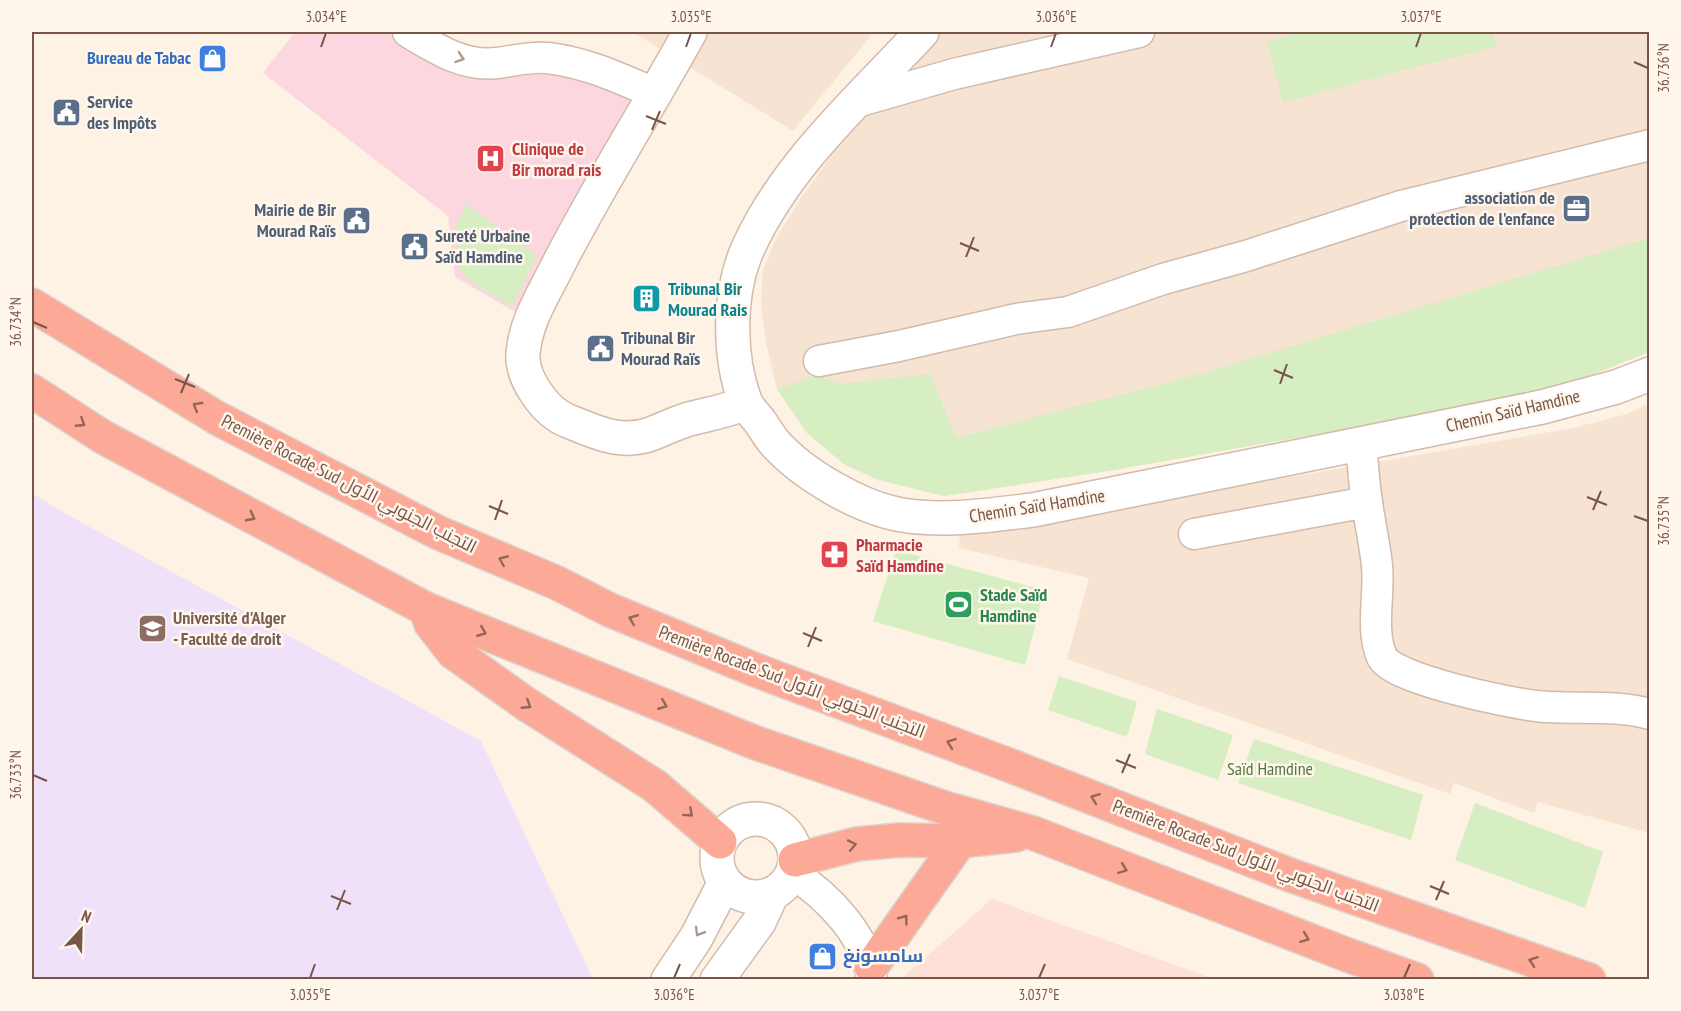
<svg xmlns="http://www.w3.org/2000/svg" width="1681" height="1011" font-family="'PT Sans Narrow',Cairo,sans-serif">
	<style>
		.residential { fill: #f6e3d2 }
		.commercial { fill: #ffe0d7 }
		.education { fill: #efe1fa }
		.medical { fill: #fcd7df }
		.green { fill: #d7edc2 }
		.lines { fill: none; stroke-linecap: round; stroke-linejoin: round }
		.minor-casing { stroke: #d2baac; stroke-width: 33 }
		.tertiary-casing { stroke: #d2baac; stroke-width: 36 }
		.secondary-casing { stroke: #d5b9aa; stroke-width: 36 }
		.motorway-casing { stroke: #dcd3cf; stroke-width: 36 }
		.minor { stroke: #fff; stroke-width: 30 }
		.tertiary { stroke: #fff; stroke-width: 33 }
		.secondary { stroke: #fff; stroke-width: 33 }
		.motorway { stroke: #fca997; stroke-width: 33 }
		.oneway { stroke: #ae9991 }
		.oneway2 { stroke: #926658 }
		.ticks { fill: none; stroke: #785548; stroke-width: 2 }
		.labels { text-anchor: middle; stroke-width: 5; stroke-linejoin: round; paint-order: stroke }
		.shop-label { font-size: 18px; font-weight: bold; fill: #366cbe; stroke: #fff6ec; text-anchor: end }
		.service-label { font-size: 18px; font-weight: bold; fill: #4e5e75; stroke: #fff6ec; text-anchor: start }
		.health-label { font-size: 18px; font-weight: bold; fill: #be3a42; stroke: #fff6ec; text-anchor: start }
		.culture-label { font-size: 18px; font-weight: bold; fill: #0d838f; stroke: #fff6ec; text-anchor: start }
		.street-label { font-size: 18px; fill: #785548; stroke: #fff6ec }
		.leisure-label { font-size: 18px; font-weight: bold; fill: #27864d; stroke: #fff6ec; text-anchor: start }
		.education-label { font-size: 18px; font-weight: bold; fill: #785e54; stroke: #fff6ec; text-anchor: start }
		.park-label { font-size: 18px; fill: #53793c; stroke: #fff6ec }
		.neatline { fill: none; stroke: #785548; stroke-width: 2 }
		.ticks-label { font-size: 15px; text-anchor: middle; fill: #785548 }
	</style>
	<rect width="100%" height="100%" fill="#fef2e4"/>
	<g class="residential">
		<polygon points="633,32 874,32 793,131"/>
		<polygon points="941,32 1649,32 1649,352 1586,377 1335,431 1114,470 944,496 876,479 844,464 807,433 777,389 766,343 761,303 763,270 775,240 801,198 842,141"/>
		<polygon points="1649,403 1649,833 1538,802 1534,813 1454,783 1450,794 1067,659 1089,578 959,548 960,534 1573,428 1627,414"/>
	</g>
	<polygon class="commercial" points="992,899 1214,979 901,979"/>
	<polygon class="education" points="32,493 66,514 481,741 593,979 32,979"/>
	<polygon class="medical" points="295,32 393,32 570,70 640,102 522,316 455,277 448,216 263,73"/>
	<g class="green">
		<polygon points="1300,32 1493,32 1497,46 1283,102 1267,42"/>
		<polygon points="466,204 537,256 512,307 469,281 459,268 456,225"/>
		<polygon points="1649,238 1649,352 1586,377 1510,397 1335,431 1114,470 944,496 876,479 844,464 807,433 777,389 818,375 839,384 930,374 956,438 1200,374"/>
		<polygon points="896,550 1044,590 1025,665 873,621"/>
		<polygon points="1059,676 1137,702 1127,737 1048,710"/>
		<polygon points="1157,709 1233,735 1218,780 1145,754"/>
		<polygon points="1254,739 1423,795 1411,840 1238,783"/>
		<polygon points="1475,803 1603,852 1585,908 1455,860"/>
	</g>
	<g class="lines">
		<defs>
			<g id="minor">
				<path d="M 408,32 C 436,49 464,67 497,63 C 514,61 531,56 548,58 C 588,63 619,78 656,94"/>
				<polyline points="853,103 954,74 1139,32"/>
				<polyline points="819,361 899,346 1016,319 1068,312 1163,279 1246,256 1401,206 1650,145"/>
				<path d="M 1361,444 C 1363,464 1364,484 1367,503 C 1370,524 1375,545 1377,566 C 1380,595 1370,629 1382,657 C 1392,679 1509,703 1536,706 C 1573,710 1613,704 1650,714"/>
				<polyline points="1194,534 1367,502"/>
				<path d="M 792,873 C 828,896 867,936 872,980"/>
			</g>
			<g id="tertiary">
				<circle cx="756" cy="858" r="39"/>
				<polyline points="668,980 696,938 725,882"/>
				<polyline points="717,980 759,922 772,894"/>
			</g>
			<g id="secondary">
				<path d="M 690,32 C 647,110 599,185 558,265 C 544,294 526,320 523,353 C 521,378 545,412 568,421 C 596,432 620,445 651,434 C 664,429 676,423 689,419 C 709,414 727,411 746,403"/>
				<path d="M 922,32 C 860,99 788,162 749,246 C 728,291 728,355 745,401 C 748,409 756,416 761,423 C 765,429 769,436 774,442 C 802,474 860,508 902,515 C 945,522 990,515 1033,510 L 1542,407 L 1616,387 L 1650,374"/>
			</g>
			<g id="motorway">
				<polyline points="32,305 217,418 439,533 557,583 610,610 758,671 1006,764 1290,875 1589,980"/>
				<polyline points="32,391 103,437 426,609 756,743 945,808 1033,833 1345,954 1417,980"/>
				<polyline points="426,609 431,624 453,652 526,704 655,786 720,842"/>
				<polyline points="795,860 857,844 900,840 960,841 1016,835"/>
				<polyline points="871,967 960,841"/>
			</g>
		</defs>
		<use href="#minor" class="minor-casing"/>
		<use href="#tertiary" class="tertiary-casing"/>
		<use href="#secondary" class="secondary-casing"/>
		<use href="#motorway" class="motorway-casing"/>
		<use href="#minor" class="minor"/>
		<use href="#tertiary" class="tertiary"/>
		<use href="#secondary" class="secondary"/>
		<use href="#motorway" class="motorway"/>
	</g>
	<defs><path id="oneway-chevron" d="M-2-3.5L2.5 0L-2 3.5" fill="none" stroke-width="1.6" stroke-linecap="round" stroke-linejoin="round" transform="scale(1.5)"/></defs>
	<g class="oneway">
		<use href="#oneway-chevron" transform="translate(460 58) rotate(19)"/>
		<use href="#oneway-chevron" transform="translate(699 932) rotate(121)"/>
	</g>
	<g class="oneway2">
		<use href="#oneway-chevron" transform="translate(197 406) rotate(-149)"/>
		<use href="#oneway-chevron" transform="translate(81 423) rotate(33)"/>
		<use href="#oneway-chevron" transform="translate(251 517) rotate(28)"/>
		<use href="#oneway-chevron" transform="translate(503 560) rotate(-157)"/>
		<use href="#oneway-chevron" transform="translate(633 619) rotate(-158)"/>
		<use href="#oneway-chevron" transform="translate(482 632) rotate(22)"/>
		<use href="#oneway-chevron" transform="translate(527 705) rotate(33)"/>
		<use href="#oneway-chevron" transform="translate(663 705) rotate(22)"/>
		<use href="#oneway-chevron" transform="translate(951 743) rotate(-160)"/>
		<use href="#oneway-chevron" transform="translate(1095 798) rotate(-159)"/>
		<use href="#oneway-chevron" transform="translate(689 813) rotate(42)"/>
		<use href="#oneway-chevron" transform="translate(852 845) rotate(-11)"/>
		<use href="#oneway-chevron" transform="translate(1123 869) rotate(21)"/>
		<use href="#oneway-chevron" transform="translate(904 919) rotate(-53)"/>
		<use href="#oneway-chevron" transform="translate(1305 938) rotate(21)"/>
		<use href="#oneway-chevron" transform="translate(1533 961) rotate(-161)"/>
	</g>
	<path class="ticks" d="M 321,47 L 326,33M 686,47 L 691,33M 1051,47 L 1056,33M 1416,47 L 1421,33M 1634,62 L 1648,68M 646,116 L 666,124M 652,130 L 660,111M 960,243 L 979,251M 966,257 L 974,237M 33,322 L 47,328M 1274,370 L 1293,378M 175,379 L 195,387M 1280,384 L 1287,364M 181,393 L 189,374M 1587,497 L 1607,505M 489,506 L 508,514M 1593,510 L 1601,491M 1634,516 L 1648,521M 495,520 L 502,500M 803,633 L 822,641M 808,647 L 816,627M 1116,760 L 1136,768M 1122,773 L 1130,754M 33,775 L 47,781M 1430,886 L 1449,894M 331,896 L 351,904M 1436,900 L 1444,881M 337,910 L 345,890M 310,978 L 315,964M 674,978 L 680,964M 1039,978 L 1045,964M 1404,978 L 1410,964"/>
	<defs>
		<symbol id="shop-square" viewBox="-11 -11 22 22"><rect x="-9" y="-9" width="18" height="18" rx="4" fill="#3f7fe0" stroke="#fff6ec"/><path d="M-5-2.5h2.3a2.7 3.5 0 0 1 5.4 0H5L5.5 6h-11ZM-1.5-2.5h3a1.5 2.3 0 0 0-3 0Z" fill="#fff"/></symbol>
		<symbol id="civic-square" viewBox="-11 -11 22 22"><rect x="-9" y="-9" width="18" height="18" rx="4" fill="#5c6f8a" stroke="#fff6ec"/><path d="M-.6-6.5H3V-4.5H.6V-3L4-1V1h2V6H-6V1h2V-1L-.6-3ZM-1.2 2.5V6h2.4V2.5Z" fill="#fff"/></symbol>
		<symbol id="hospital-square" viewBox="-11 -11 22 22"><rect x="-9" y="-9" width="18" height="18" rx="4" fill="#e0444e" stroke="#fff6ec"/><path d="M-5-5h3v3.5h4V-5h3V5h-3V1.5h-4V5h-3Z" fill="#fff"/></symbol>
		<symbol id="office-square" viewBox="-11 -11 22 22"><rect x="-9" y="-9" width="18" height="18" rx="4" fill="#5c6f8a" stroke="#fff6ec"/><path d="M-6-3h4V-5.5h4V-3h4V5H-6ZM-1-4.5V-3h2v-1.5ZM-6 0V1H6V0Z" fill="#fff"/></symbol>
		<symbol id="building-square" viewBox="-11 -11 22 22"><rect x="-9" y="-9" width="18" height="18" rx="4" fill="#0f9aa8" stroke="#fff6ec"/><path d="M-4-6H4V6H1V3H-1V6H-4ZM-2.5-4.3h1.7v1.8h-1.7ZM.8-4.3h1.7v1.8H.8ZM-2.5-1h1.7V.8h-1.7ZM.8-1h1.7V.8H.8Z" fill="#fff"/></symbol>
		<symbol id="pharmacy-square" viewBox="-11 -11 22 22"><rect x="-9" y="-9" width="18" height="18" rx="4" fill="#e0444e" stroke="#fff6ec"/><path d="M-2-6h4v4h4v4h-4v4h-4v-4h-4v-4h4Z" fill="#fff"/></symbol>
		<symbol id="stadium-square" viewBox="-11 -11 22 22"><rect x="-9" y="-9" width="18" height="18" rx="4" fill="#2e9e5b" stroke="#fff6ec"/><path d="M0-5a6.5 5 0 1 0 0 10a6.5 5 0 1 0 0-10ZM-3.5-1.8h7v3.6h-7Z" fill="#fff"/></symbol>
		<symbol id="university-square" viewBox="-11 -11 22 22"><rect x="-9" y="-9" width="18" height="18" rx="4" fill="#8d6e63" stroke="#fff6ec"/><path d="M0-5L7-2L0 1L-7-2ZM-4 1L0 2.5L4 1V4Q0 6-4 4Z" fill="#fff"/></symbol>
	</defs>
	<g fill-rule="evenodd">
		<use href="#shop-square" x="196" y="42" width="33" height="33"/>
		<use href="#civic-square" x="50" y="96" width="33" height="33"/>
		<use href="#hospital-square" x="474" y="142" width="33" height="33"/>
		<use href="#office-square" x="1560" y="192" width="33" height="33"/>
		<use href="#civic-square" x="340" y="204" width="33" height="33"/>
		<use href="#civic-square" x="398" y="230" width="33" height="33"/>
		<use href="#building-square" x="630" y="282" width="33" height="33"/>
		<use href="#civic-square" x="584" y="332" width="33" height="33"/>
		<use href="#pharmacy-square" x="818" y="538" width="33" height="33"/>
		<use href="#stadium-square" x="942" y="588" width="33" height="33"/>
		<use href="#university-square" x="136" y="612" width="33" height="33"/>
		<use href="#shop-square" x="806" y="940" width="33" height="33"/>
	</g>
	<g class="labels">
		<g class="shop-label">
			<text x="191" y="64">Bureau de Tabac</text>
			<text x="843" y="962" text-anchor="start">سامسونغ</text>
		</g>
		<g class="service-label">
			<text x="87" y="108">Service<tspan x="87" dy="21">des Impôts</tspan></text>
			<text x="1555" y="204" text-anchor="end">association de<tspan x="1555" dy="21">protection de l'enfance</tspan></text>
			<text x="336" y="216" text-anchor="end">Mairie de Bir<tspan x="336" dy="21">Mourad Raïs</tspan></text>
			<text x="435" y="242">Sureté Urbaine<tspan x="435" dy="21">Saïd Hamdine</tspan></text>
			<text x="621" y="344">Tribunal Bir<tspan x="621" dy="21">Mourad Raïs</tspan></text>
		</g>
		<g class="health-label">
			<text x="512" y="155">Clinique de<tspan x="512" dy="21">Bir morad rais</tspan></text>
			<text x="856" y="551">Pharmacie<tspan x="856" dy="21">Saïd Hamdine</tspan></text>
		</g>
		<g class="culture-label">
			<text x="668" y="295">Tribunal Bir<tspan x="668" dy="21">Mourad Rais</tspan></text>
		</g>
		<g class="street-label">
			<text transform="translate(1513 411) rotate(-13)" y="6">Chemin Saïd Hamdine</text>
			<text transform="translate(349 484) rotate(27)" y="6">Première Rocade Sud التجنب الجنوبي الأول</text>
			<text transform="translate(1037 506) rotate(-9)" y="6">Chemin Saïd Hamdine</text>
			<text transform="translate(792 682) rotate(21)" y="6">Première Rocade Sud التجنب الجنوبي الأول</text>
			<text transform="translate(1246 856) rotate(21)" y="6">Première Rocade Sud التجنب الجنوبي الأول</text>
		</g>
		<g class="leisure-label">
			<text x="980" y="601">Stade Saïd<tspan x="980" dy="21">Hamdine</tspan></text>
		</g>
		<g class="education-label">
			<text x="173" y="624">Université d'Alger<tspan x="173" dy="21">- Faculté de droit</tspan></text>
		</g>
		<g class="park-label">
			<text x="1270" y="775">Saïd Hamdine</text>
		</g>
	</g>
	<rect width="1681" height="1011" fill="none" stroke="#fff6ec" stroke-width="66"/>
	<g transform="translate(81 930) rotate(22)" stroke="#fff6ec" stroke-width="4.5" paint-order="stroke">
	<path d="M0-4.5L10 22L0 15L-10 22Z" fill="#785548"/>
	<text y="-9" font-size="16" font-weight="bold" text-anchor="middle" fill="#785548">N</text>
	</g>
	<rect x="33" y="33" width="1615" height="945" class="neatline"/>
	<g class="ticks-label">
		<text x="326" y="22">3.034°E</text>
		<text x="691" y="22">3.035°E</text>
		<text x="1056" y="22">3.036°E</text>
		<text x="1421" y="22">3.037°E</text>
		<text transform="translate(1664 68) rotate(-90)" y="5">36.736°N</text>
		<text transform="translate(16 322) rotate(-90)" y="5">36.734°N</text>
		<text transform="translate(1664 521) rotate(-90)" y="5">36.735°N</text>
		<text transform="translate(16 775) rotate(-90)" y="5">36.733°N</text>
		<text x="310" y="1000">3.035°E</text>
		<text x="674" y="1000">3.036°E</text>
		<text x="1039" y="1000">3.037°E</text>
		<text x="1404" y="1000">3.038°E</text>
	</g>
</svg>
